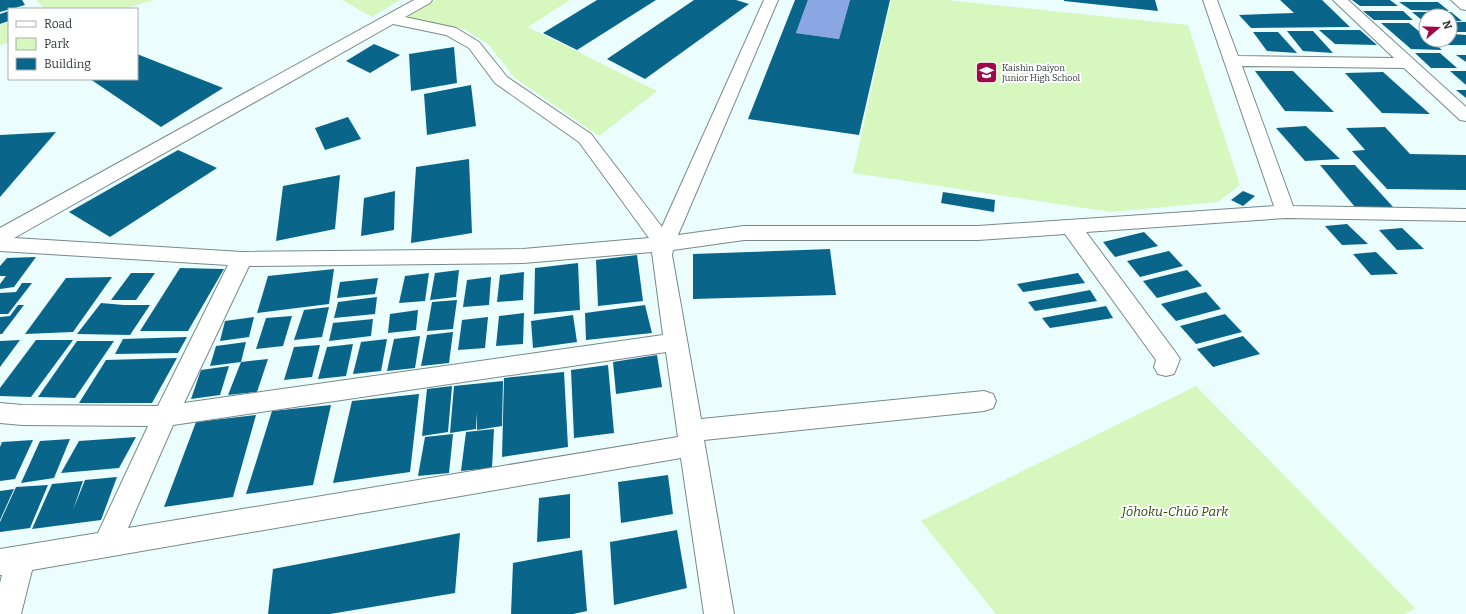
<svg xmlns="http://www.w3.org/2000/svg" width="1466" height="614" font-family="Bitter,serif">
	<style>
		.green { fill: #d6f7bd }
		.water { fill: #8aa6e3 }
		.building { fill: #09668a }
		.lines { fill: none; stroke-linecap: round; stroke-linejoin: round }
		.minor-casing { stroke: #798989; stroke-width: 2 }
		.minor { fill: #fff; fill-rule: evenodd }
		.labels { text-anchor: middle; stroke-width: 4; stroke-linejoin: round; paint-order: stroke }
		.far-poi-label { font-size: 9px; fill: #303737; stroke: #fff; text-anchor: start }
		.near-park-label { font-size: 13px; font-style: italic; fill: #2b4b04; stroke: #fff }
	</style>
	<rect width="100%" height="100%" fill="#ebfdfd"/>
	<g class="green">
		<polygon points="37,0 154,0 123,9 44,9"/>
		<polygon points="342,0 400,0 372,17"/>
		<polygon points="435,0 570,0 528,27 657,91 599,136 515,78 488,44 464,29 405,17"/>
		<polygon points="891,0 946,0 1188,25 1240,185 1218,202 1111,212 853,173"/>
		<polygon points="9,22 9,43 0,45 0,25"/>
		<polygon points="1196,386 1415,608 1405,614 996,614 921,521"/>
	</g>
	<polygon class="water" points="808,0 850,0 839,39 796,33"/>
	<g class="building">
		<polygon points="0,0 22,0 25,5 0,12"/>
		<polygon points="597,0 656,0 577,50 543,33"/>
		<polygon points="694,0 736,0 749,4 645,79 607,59"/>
		<polygon points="795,0 808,0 796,33 839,39 850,0 890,0 859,135 748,119"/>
		<polygon points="1064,0 1155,0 1158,11 1064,1"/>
		<polygon points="1280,0 1322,0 1350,27 1251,28 1239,15 1294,13"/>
		<polygon points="1352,0 1390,0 1398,6 1360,6"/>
		<polygon points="1399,2 1438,2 1449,11 1411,10"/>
		<polygon points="9,11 9,21 0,24 0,14"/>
		<polygon points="1363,11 1403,11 1413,20 1374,20"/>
		<polygon points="1412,12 1451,12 1462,21 1450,21 1450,16 1426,16 1426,21 1423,21"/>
		<polygon points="1450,22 1466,22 1466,32 1457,32 1450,27"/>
		<polygon points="1381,23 1409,23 1426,37 1426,40 1430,40 1442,50 1411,49"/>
		<polygon points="1319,30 1360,30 1377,45 1335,44"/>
		<polygon points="1287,31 1313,31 1333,53 1303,51"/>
		<polygon points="1253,32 1278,32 1297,53 1267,51"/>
		<polygon points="1450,32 1453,34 1466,35 1466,45 1449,45 1443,40 1450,40"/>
		<polygon points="374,44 400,55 370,73 346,61"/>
		<polygon points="454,47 457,83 411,91 409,54"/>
		<polygon points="1415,53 1440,53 1457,68 1431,68"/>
		<polygon points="137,54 223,88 161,127 90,79 137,79"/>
		<polygon points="1456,55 1466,55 1466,62"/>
		<polygon points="1255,71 1293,71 1334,112 1285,111"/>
		<polygon points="1450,71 1466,71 1466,85"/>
		<polygon points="1383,72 1430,114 1382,113 1345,73"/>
		<polygon points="471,85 476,126 427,135 424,94"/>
		<polygon points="1456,90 1466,90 1466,98"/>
		<polygon points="348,117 361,139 325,150 315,128"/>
		<polygon points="1306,126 1340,159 1305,161 1276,128"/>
		<polygon points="1385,127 1410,154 1466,155 1466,190 1387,189 1352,151 1365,150 1346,128"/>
		<polygon points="56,132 0,197 0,135"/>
		<polygon points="178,150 217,168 110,237 69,212"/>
		<polygon points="469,159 472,233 411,243 416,167"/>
		<polygon points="1320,165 1355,165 1393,207 1355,207"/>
		<polygon points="340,175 335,229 276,241 283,186"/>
		<polygon points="395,191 394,230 361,236 364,198"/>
		<polygon points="1243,191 1255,196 1243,206 1231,200"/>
		<polygon points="943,192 995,200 994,212 941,203"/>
		<polygon points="1347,224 1368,244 1342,245 1325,226"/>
		<polygon points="1402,228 1424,249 1397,250 1379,230"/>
		<polygon points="1144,232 1158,246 1115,257 1103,242"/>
		<polygon points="830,249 836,295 693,299 693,254"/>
		<polygon points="1169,251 1183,266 1140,277 1127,261"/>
		<polygon points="1376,252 1398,274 1371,275 1353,254"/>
		<polygon points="637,255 643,301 598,306 596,260"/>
		<polygon points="36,257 14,287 0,289 0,284 6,276 0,276 0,266 7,258"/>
		<polygon points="578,263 580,310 534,314 535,268"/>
		<polygon points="180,268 224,269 188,331 140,331"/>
		<polygon points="334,269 329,304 257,313 268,276"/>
		<polygon points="459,270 456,297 430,300 435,273"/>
		<polygon points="1187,270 1202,286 1157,298 1143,281"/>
		<polygon points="524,272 523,300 497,302 500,275"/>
		<polygon points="131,273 155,273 136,300 111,300"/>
		<polygon points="429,273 425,301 399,303 405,276"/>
		<polygon points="1078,273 1085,283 1023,292 1017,284"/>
		<polygon points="112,277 73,332 25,334 66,278"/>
		<polygon points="491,277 489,305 463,307 467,280"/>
		<polygon points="378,278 375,294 337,298 340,282"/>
		<polygon points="22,283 32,283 8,314 0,314 0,293 16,292"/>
		<polygon points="1090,290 1097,301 1035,311 1028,302"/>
		<polygon points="1206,292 1221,309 1176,321 1161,304"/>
		<polygon points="377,297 375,314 334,318 338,302"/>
		<polygon points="457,300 453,329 427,331 432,302"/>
		<polygon points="101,303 124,305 150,305 130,335 77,334"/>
		<polygon points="18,305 24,305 2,334 0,334 0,317 10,316"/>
		<polygon points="645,305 652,333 586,340 585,313"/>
		<polygon points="1106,306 1113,318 1050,328 1042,318"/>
		<polygon points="329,307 322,337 294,340 304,310"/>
		<polygon points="418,310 416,330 388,333 390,314"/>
		<polygon points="524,313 523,344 496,346 499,316"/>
		<polygon points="1225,314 1242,332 1196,344 1180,326"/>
		<polygon points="573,315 577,342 533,348 531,321"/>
		<polygon points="292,316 283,346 256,349 266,318"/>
		<polygon points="254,317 249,337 220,341 225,321"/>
		<polygon points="488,317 485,348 458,350 462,320"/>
		<polygon points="373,319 371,336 329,341 333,323"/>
		<polygon points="453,332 449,363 421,366 427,335"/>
		<polygon points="420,336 415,368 387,371 394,339"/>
		<polygon points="1243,336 1260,354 1213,367 1197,349"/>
		<polygon points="187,337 178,353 115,354 123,339"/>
		<polygon points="387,339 381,371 353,374 361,342"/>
		<polygon points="20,340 0,367 0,341"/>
		<polygon points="36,340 73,340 31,397 0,396 0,388"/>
		<polygon points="77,341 114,341 75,398 38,397"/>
		<polygon points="246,342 241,362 210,366 216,346"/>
		<polygon points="353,344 346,376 318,379 327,347"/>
		<polygon points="320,345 312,377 284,380 294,347"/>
		<polygon points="657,355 662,387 616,394 613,362"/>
		<polygon points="177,358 152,403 79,403 106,360"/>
		<polygon points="268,359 257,392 228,395 241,362"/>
		<polygon points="608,365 614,433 574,438 571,370"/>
		<polygon points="229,366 220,395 191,399 201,370"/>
		<polygon points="564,372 568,447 502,457 504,378"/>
		<polygon points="503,381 502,426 477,430 477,412 476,429 450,433 454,386"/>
		<polygon points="452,386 448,432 422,436 427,389"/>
		<polygon points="419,394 410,472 333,483 352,401"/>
		<polygon points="331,405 313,485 246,494 272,411"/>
		<polygon points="256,415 233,497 164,507 196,422"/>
		<polygon points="494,429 492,468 461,471 466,432"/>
		<polygon points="453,434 449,473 418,476 425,437"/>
		<polygon points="136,437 119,468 61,473 79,441"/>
		<polygon points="70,439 54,478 21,483 40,441"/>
		<polygon points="33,440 15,479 0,481 0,447 2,442"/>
		<polygon points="668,475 673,514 621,523 618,482"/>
		<polygon points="117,477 101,520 32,529 52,484 83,481 73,510 85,480"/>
		<polygon points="48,485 30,528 0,532 0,522 16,487"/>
		<polygon points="14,489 0,520 0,491"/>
		<polygon points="570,494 570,538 537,542 539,498"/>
		<polygon points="677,530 687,588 614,605 610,542"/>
		<polygon points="460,533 455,593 330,614 268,614 273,569"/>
		<polygon points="582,550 587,611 573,614 511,614 513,563"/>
	</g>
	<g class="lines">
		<defs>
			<g id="minor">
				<path d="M 414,0 L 432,0 L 430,3 L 405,17 L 456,28 L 479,42 L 507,77 L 591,134 L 662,227 L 764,0 L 778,0 L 678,235 L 744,226 L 978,226 L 1274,206 L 1203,0 L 1217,0 L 1238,56 L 1394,58 L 1333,0 L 1348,0 L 1466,107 L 1466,121 L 1460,120 L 1404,68 L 1242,66 L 1293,206 L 1466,209 L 1466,221 L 1286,218 L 1086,232 L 1176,353 L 1180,359 L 1174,374 L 1166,376 L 1158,374 L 1154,367 L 1156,360 L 1065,234 L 978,240 L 744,240 L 673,250 L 672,255 L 701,419 L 984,391 L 993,394 L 996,401 L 993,408 L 984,411 L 704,440 L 734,614 L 704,614 L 681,458 L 32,570 L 21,614 L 0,614 L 0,583 L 2,575 L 0,575 L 0,549 L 98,533 L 148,426 L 22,425 L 0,423 L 0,403 L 22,405 L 158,406 L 228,265 L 0,251 L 0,228 ZM 393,24 L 446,35 L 469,48 L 495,83 L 579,142 L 649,238 L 523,249 L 242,252 L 14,238 ZM 652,252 L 663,335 L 184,403 L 249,266 L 523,263 ZM 666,352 L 678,437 L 128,528 L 173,425 Z"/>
				<polygon points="1451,0 1466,0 1466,10 1461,9"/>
			</g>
		</defs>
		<use href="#minor" class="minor-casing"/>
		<use href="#minor" class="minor"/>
	</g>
	<defs>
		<symbol id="school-square" viewBox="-11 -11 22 22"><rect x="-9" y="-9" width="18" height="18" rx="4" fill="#a00749" stroke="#fff"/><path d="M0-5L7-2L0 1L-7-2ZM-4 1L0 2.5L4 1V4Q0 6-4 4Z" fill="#fff"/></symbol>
	</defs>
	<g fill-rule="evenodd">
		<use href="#school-square" x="974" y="60" width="25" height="25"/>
	</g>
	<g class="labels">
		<g class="far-poi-label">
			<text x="1002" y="71">Kaishin Daiyon<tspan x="1002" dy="10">Junior High School</tspan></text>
		</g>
		<g class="near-park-label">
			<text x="1175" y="516">Jōhoku-Chūō Park</text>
		</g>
	</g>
	<rect x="8" y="8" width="130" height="72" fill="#ffffff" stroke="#acafaf"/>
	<rect x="16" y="21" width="20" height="6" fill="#ffffff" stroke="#acafaf"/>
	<text x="44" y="28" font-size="12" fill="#303737">Road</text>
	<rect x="16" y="38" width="20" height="12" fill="#d6f7bd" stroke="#acafaf"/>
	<text x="44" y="48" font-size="12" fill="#303737">Park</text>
	<rect x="16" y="58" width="20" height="12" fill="#09668a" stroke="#acafaf"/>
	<text x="44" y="68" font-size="12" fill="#303737">Building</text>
	<g transform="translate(1438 28) rotate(71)"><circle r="19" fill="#ffffff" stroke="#acafaf"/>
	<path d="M0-3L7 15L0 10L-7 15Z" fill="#a00749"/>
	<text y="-6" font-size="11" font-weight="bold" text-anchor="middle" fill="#303737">N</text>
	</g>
</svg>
